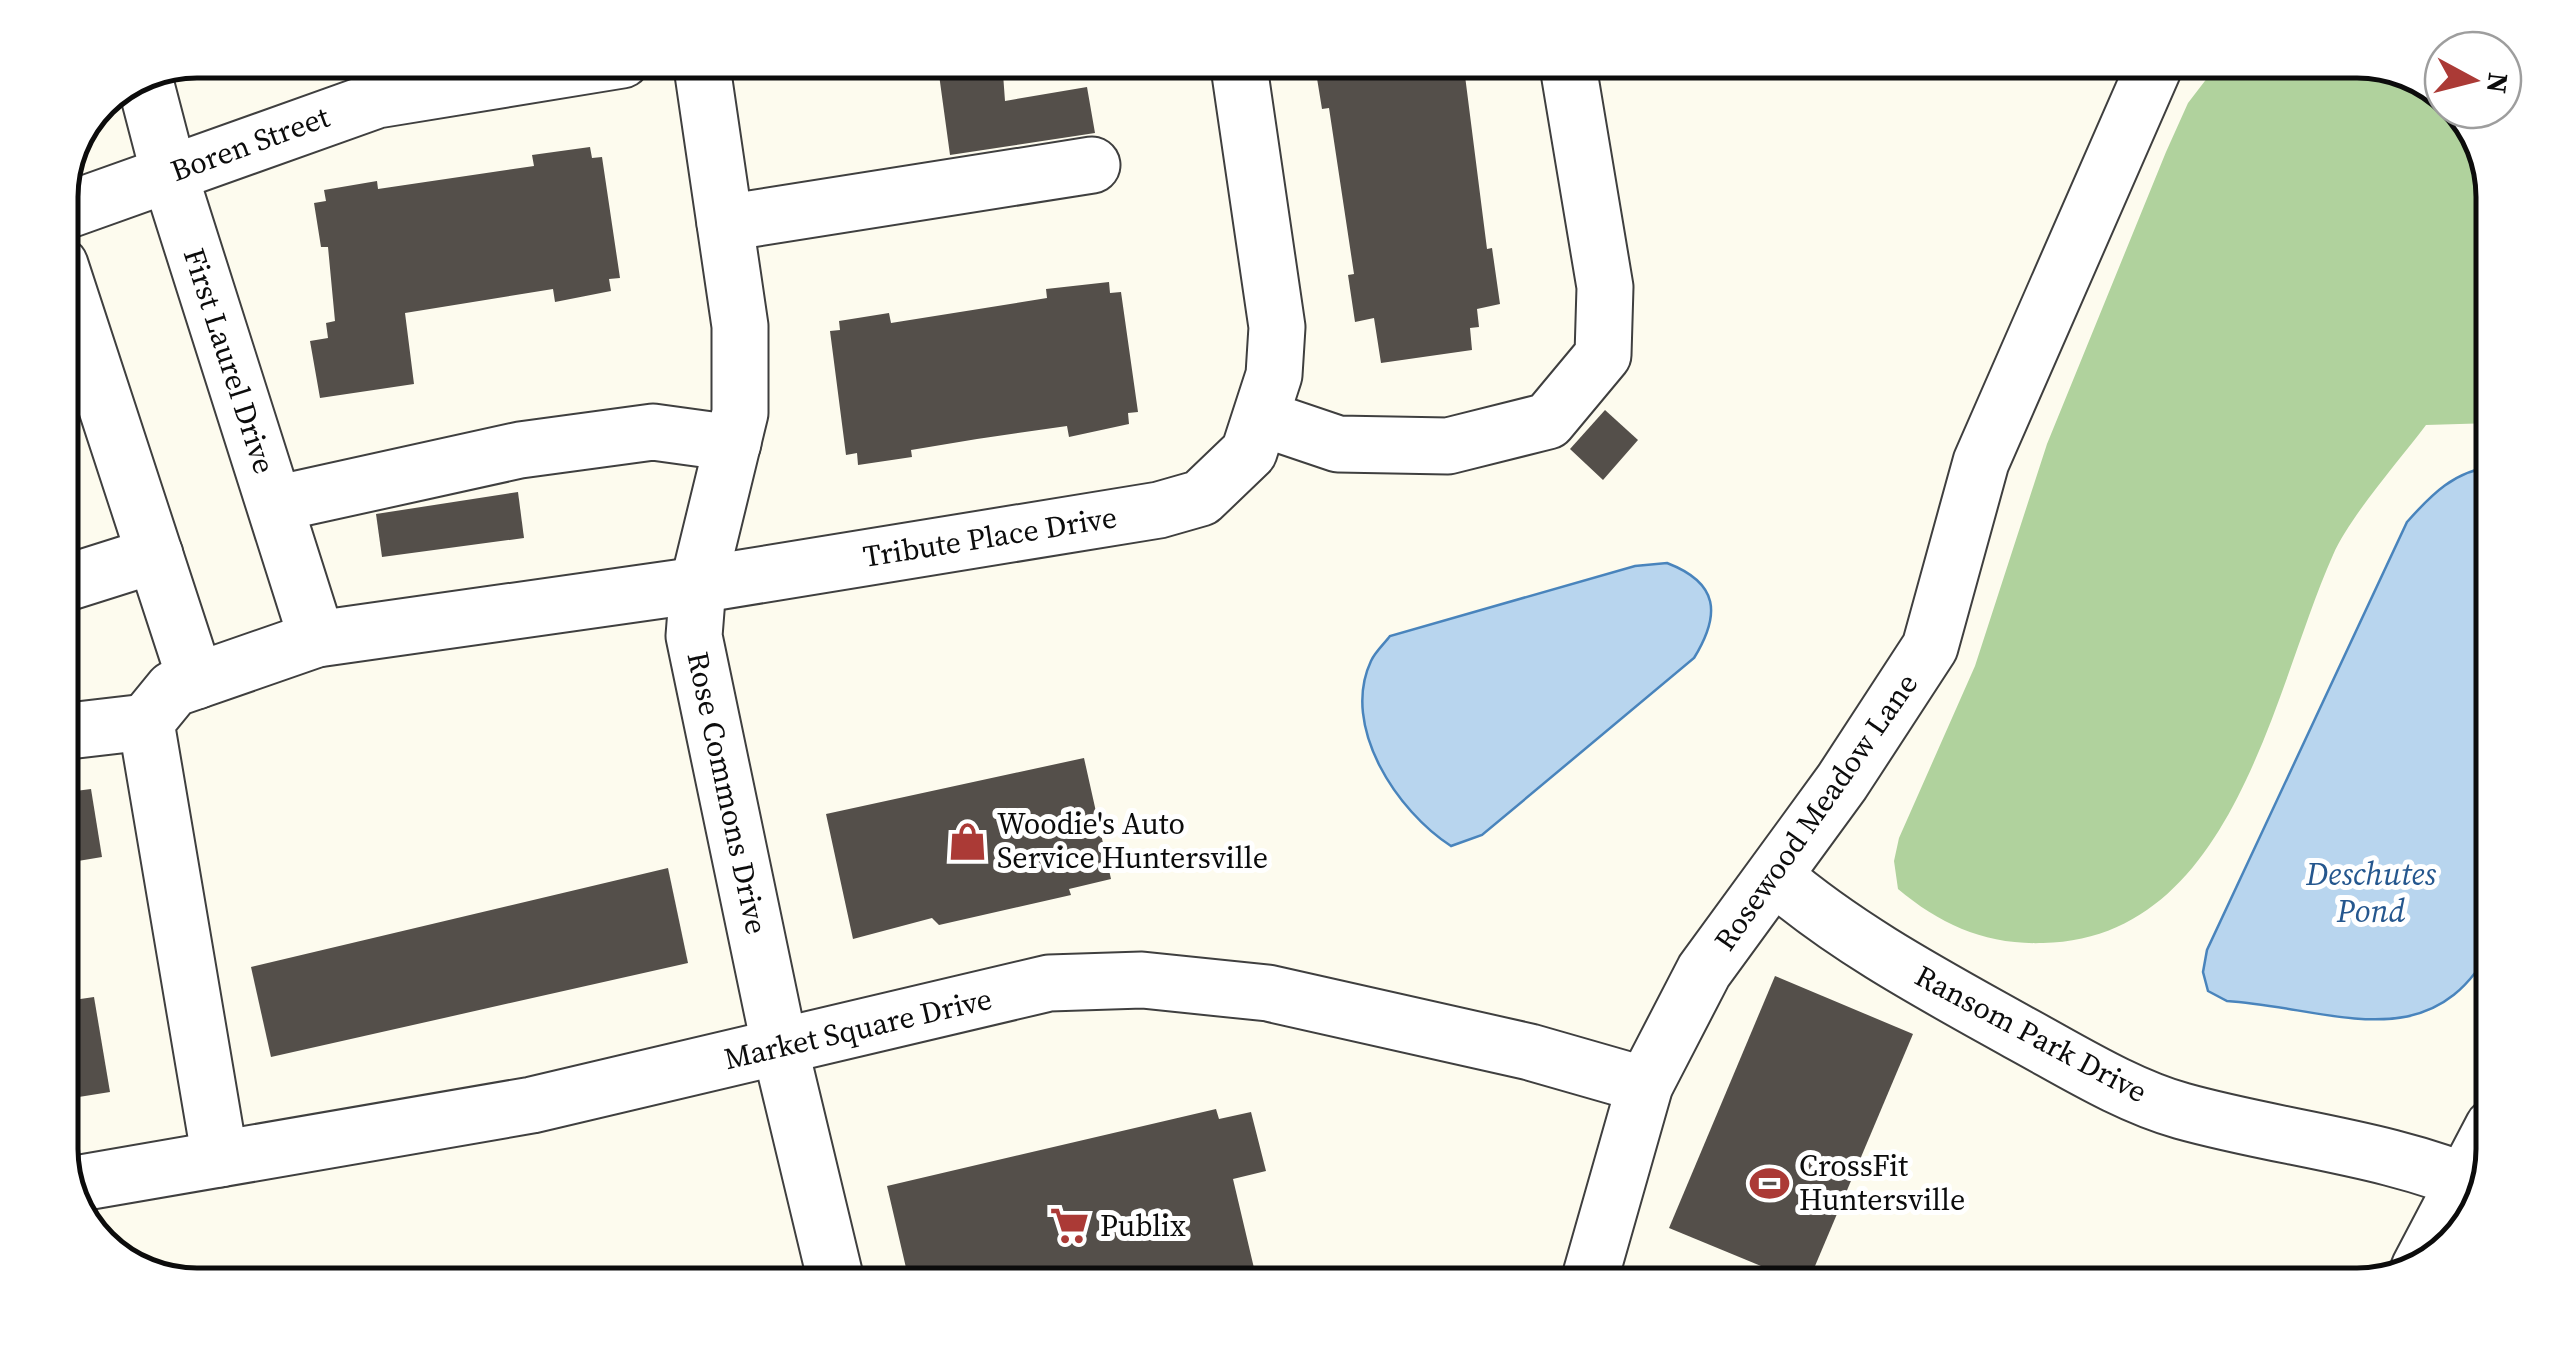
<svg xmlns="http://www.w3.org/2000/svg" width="2553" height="1345" font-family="'Source Serif 4',serif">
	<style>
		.forest { fill: #b0d29d }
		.water { fill: #b8d5ee; stroke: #4984bc; stroke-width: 2.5 }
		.building { fill: #544f4a }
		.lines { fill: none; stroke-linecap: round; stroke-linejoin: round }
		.minor-casing { stroke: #3f3f3f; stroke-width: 59 }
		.minor { stroke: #fff; stroke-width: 55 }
		.labels { text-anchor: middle; stroke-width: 10; stroke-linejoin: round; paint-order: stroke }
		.street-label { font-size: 30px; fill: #0c0c0c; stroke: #fff }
		.poi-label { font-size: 30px; fill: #0c0c0c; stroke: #fff; text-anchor: start }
		.water-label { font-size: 32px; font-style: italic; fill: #25578e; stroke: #fff }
		.rim { fill: none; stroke: #0c0c0c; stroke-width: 5 }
	</style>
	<rect width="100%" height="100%" fill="#fdfbee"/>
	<path class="forest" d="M 2221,60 L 2356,60 L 2417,74 L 2443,97 L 2443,110 L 2458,110 L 2470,121 L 2493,188 L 2493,423 L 2426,425 C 2399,461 2350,516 2333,555 C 2272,692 2234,939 2043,943 C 1986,945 1941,925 1898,889 L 1894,861 L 1899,838 L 1975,666 L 2047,444 L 2166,152 L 2188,103 Z"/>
	<g class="water">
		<path d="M 2493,467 L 2493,944 C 2433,1062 2333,1008 2227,1001 L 2208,991 L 2203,972 L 2207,950 L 2407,522 C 2431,495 2455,470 2493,467 Z"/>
		<path d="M 1667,563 C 1719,583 1721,614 1694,658 L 1482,835 L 1451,846 C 1398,812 1340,727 1371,661 C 1375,652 1384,644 1390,636 L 1635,566 Z"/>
	</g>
	<g class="building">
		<polygon points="937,60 1002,60 1005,101 1087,87 1095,133 950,155"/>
		<polygon points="1314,60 1463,60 1487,249 1492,248 1500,304 1477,309 1479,327 1470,328 1472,350 1381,363 1374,318 1355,322 1348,275 1354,274 1329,108 1322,109"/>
		<polygon points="590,147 592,158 602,157 620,278 609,279 611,291 555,302 553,289 405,313 414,384 320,398 310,341 328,338 326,323 335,321 328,247 321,247 314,203 326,201 324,190 377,181 378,189 534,166 532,155"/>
		<polygon points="1109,282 1110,293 1121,292 1138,412 1128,413 1129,424 1069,437 1067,426 977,439 911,450 912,457 858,465 857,453 846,455 830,331 840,330 839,321 889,313 891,323 1047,298 1046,289"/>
		<polygon points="1605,410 1638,440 1603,480 1570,449"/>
		<polygon points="518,492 524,538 382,557 376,514"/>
		<polygon points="1084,758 1111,879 1069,889 1071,895 939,925 932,918 853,939 826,814"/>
		<polygon points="91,789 102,857 60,864 60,793"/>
		<polygon points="668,868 688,963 271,1057 251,967"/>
		<polygon points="1775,976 1913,1034 1807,1285 1669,1228"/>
		<polygon points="94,997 110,1092 60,1100 60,1002"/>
		<polygon points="1216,1109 1219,1119 1251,1112 1266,1171 1233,1179 1258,1285 910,1285 887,1186"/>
	</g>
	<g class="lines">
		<defs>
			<g id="minor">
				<polyline points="701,60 740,326 740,413 698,585 694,636 780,1048 837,1285"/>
				<polyline points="145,81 169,173 317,639"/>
				<polyline points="60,213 377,100 622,60"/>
				<polyline points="725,223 1092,165"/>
				<polyline points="60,265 196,681"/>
				<polyline points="1261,418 1338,444 1448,446 1548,421 1603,355 1605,287 1567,60"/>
				<polyline points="275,504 520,450 653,432 733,443"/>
				<polyline points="60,585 155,555"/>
				<polyline points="60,732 146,722"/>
				<path d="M 1775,877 C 1849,940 1934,985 2018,1032 C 2070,1060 2125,1095 2182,1111 C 2282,1139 2388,1147 2484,1189"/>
				<polyline points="220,1159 146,722 173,689 317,639 698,585 1159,510 1201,498 1249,452 1274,375 1277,327 1238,60"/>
				<polyline points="69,1185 532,1105 1049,983 1142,980 1268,993 1530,1052 1645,1085"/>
				<polyline points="2419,1268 2493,1127"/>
				<polyline points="1588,1285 1645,1085 1704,971 1842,782 1930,647 1981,462 2157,60"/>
			</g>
		</defs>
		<use href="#minor" class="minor-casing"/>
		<use href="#minor" class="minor"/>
	</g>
	<defs>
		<symbol id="shop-bare" viewBox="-9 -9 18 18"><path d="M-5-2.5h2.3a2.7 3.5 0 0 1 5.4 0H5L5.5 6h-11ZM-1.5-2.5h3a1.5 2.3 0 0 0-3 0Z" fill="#ab3a36" stroke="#fff" stroke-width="2.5" paint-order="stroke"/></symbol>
		<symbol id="stadium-bare" viewBox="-9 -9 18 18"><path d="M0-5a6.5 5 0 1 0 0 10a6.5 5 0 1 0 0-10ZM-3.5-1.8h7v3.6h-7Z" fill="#ab3a36" stroke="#fff" stroke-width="2.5" paint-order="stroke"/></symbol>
		<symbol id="supermarket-bare" viewBox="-9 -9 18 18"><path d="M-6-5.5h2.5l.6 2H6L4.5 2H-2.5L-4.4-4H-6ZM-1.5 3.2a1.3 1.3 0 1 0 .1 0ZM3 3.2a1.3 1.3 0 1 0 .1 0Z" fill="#ab3a36" stroke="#fff" stroke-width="2.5" paint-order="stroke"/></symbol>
	</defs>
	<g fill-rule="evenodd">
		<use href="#shop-bare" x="940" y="814" width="55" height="55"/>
		<use href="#stadium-bare" x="1742" y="1156" width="55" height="55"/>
		<use href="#supermarket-bare" x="1042" y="1198" width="55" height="55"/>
	</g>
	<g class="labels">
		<g class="street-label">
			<text transform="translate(250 144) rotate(-20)" y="10">Boren Street</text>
			<text transform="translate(229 361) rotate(72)" y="10">First Laurel Drive</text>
			<text transform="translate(990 537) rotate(-9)" y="10">Tribute Place Drive</text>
			<text transform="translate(727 793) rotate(78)" y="10">Rose Commons Drive</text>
			<text transform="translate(1816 812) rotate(-55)" y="10">Rosewood Meadow Lane</text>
			<text transform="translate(858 1029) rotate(-13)" y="10">Market Square Drive</text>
			<text transform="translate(2031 1034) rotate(28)" y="10">Ransom Park Drive</text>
		</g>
		<g class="poi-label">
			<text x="997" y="834">Woodie's Auto<tspan x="997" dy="34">Service Huntersville</tspan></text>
			<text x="1799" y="1176">CrossFit<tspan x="1799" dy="34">Huntersville</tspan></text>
			<text x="1100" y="1236">Publix</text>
		</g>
		<g class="water-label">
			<text x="2371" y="885">Deschutes<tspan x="2371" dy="37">Pond</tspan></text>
		</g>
	</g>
	<path d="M0 0H2553V1345H0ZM197 78H2357A119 119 0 0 1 2476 197V1149A119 119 0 0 1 2357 1268H197A119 119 0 0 1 78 1149V197A119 119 0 0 1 197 78Z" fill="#fff" fill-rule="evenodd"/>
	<path class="rim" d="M197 78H2357A119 119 0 0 1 2476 197V1149A119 119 0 0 1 2357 1268H197A119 119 0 0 1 78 1149V197A119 119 0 0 1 197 78Z"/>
	<g transform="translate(2473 80) rotate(97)"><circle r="48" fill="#ffffff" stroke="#9e9e9e" stroke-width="2.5"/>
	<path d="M0-8L18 38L0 25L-18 38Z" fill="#ab3a36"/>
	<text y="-15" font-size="28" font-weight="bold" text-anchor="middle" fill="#0c0c0c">N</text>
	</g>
</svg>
